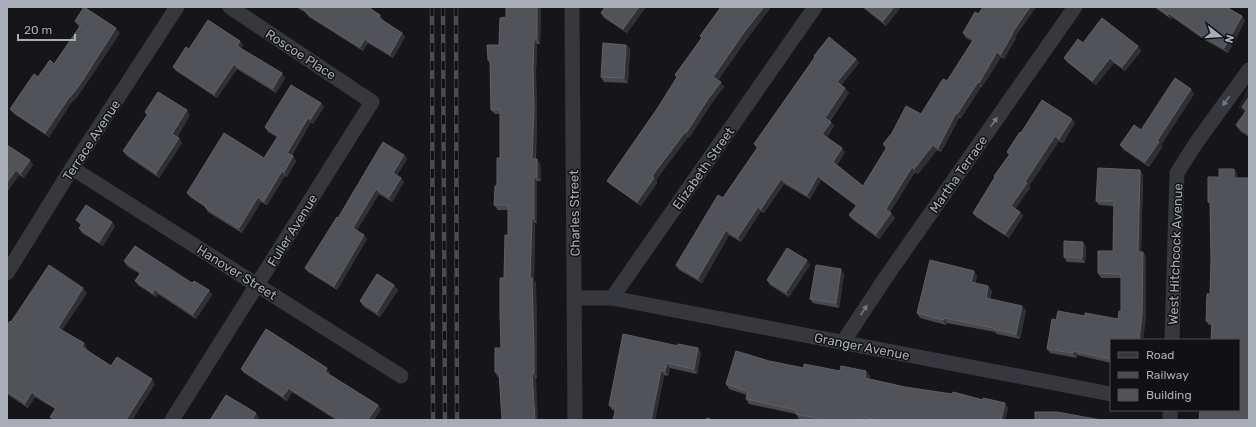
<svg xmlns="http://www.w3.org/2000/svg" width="1256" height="427" font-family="Rubik,sans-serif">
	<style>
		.built { fill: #222225 }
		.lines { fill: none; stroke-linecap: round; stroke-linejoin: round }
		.street { stroke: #37383d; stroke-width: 15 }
		.rail-casing { stroke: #4a4c52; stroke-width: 4.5 }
		.rail { stroke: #111113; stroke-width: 3; stroke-dasharray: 9; stroke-linecap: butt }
		.wall { fill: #47494d }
		.shaded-wall { fill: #2f3033 }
		.building { fill: #525359; stroke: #5f6168 }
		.oneway { fill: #757881 }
		.labels { text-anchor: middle; stroke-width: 3; stroke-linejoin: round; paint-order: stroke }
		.street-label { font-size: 13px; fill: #a8adb8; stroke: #111113 }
	</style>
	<rect width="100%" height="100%" fill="#161618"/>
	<polygon class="built" points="1249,85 1249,117 1238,108"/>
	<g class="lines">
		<g class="street">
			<polyline points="572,7 575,420"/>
			<polyline points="72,168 401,376"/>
			<polyline points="7,273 72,168 177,7"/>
			<polyline points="575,298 612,298 815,7"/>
			<polyline points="612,298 1111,394"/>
			<polyline points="1172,340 1177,173 1196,143 1249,70"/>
			<polyline points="843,342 886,277 1075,7"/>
			<polyline points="172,420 372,102 230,7"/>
			<polyline points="1170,420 1170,410"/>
		</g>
		<defs>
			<g id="rail">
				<polyline points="432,7 433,420"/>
				<polyline points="443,7 445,420"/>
				<polyline points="456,7 457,420"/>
			</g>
		</defs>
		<use href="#rail" class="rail-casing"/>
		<use href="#rail" class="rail"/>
	</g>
	<g class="wall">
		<polygon points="296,7 368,7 383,19 382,20 402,33 405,37 393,58 368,43 363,51 309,17 306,13"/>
		<polygon points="506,7 541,7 540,44 537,44 536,73 537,113 536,159 537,159 540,164 541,181 537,181 537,223 535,223 534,280 536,283 537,354 537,378 498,377 495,372 501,348 504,278 508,235 508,210 498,210 494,205 500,158 500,114 495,114 491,110 490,64 488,60 499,45 506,17"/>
		<polygon points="646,7 627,33 604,18 601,13"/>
		<polygon points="721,7 771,7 749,36 718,80 724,87 711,104 689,138 688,137 656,180 657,183 641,206 611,185 607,181 657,109 677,78 675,75 701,38 700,36"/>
		<polygon points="862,7 901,7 886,26"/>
		<polygon points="983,7 1036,7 1015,37 1016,38 1004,59 1001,57 982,87 981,87 961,118 959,118 941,152 937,150 918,174 915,172 890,212 895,218 879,239 852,219 849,215 856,206 821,180 810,199 784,184 764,213 761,211 741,242 729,235 702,283 679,270 676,265 757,148 754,144 815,57 814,56 856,59 859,63 841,85 849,93 830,121 834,126 827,137 845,152 837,165 863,186 886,149 883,144 921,114 947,81 972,41 966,38 963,33"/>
		<polygon points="1154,7 1226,7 1242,16 1245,21 1228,53 1203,39 1172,17 1171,19"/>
		<polygon points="75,21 120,33 84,87 74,101 73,100 49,137 14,114 10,109 38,77 54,64 79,27"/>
		<polygon points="240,41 243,45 241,49 282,73 285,78 276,93 237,69 217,98 176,71 173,67 189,49"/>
		<polygon points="1083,43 1138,46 1141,51 1125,71 1114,63 1096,85 1067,62 1064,58"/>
		<polygon points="626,45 630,49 628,83 604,82 601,77"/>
		<polygon points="1194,94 1161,145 1162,147 1149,167 1124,150 1120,145 1141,130"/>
		<polygon points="1249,97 1249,137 1240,131 1236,125 1245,111 1242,107"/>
		<polygon points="321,103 324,107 313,124 311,122 292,155 293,156 296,161 287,177 285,176 267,205 261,202 242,233 208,212 205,207 190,197 187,193 264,158 277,137 268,132 265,127"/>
		<polygon points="145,112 190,115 177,137 179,138 182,143 159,178 127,156 123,151 147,115"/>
		<polygon points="1075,123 1063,143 1059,141 1029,186 1030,188 1015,209 1020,212 1023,216 1009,238 976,217 973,213 995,178 994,176 1009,155 1007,152 1021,133"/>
		<polygon points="7,145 33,165 24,178 19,175 7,192"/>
		<polygon points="404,155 407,159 397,175 404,182 392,202 379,194 357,230 367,239 337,290 308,272 305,268 338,218"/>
		<polygon points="1234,169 1237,173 1209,411 1212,325 1209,325 1206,321 1210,294 1211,260 1210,204 1208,202 1219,177"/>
		<polygon points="1140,170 1143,175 1141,252 1143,252 1146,257 1146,319 1111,340 1111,363 1077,355 1077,358 1050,353 1047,349 1056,320 1085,316 1118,319 1121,312 1121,278 1101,278 1098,273 1113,251 1114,206 1099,205 1096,201"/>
		<polygon points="76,220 112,222 115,226 103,246 82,233 79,228 81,225"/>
		<polygon points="1086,246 1085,263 1067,262 1064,257"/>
		<polygon points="124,261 192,283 209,290 212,295 196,319 158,294 156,297 138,285 135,281 140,274 127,266"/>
		<polygon points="810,265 789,297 770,285 767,280"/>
		<polygon points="844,274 839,308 813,303 810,299"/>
		<polygon points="977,276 975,283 988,286 992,291 990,299 1026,310 1020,339 997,334 995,332 947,323 946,325 920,318 917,313"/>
		<polygon points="394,285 398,290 380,317 363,306 360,301"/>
		<polygon points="87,293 62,330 87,348 86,350 111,366 155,384 132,420 53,420 50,417 55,409 35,397 28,408 7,394 7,326 11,322"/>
		<polygon points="678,346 698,348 701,353 697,374 670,368 668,376 664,375 655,420 613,420 615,411 612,410 609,405"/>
		<polygon points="804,368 840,371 866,371 870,376 869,379 905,387 1005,403 1008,408 1005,420 804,420 799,419 796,414 749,404 746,399 747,395 729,389 726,384"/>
		<polygon points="241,369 330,373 329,374 378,405 381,409 374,420 336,420 292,392 287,401 244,373"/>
	</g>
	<g class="shaded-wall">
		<polygon points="537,7 541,7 540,44 537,39"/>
		<polygon points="639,7 646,7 627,33 623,29"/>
		<polygon points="764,7 771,7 749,36 717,81 713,77 745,31"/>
		<polygon points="894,7 901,7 886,26 883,21"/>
		<polygon points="1030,7 1036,7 1015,37 1016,38 1004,59 1001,54 1012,33"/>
		<polygon points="1169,13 1172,17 1171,19 1168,15"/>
		<polygon points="380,15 383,19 381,22 379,18"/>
		<polygon points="1242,16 1245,21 1228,53 1224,48"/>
		<polygon points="116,28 120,33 84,87 74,101 71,96"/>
		<polygon points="402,33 405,37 393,58 390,54"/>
		<polygon points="365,39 368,43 363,51 360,47"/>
		<polygon points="534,39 537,44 536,73 537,113 535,164 532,159 533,68"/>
		<polygon points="240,41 243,45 240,51 237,46"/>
		<polygon points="626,45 630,49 628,83 624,78"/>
		<polygon points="1138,46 1141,51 1125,71 1122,67"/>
		<polygon points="997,52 1001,57 982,87 979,83"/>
		<polygon points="1110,58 1114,63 1096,85 1092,81"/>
		<polygon points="856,59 859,63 840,87 837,82"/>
		<polygon points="234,64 237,69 217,98 214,94"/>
		<polygon points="282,73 285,78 276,93 273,88"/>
		<polygon points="721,82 724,87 711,104 689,138 686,133 708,99"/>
		<polygon points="978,82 981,87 961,118 957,114"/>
		<polygon points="845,88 849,93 828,122 825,118"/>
		<polygon points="1191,89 1194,94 1161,145 1162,147 1149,167 1145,162 1157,141"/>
		<polygon points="70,96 73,100 49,137 45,133"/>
		<polygon points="321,103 324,107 313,124 310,120"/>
		<polygon points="187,110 190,115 175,139 172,134"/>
		<polygon points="956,113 959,118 941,152 938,148"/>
		<polygon points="308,118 311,122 290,157 287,153"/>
		<polygon points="1072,119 1075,123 1063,143 1059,139"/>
		<polygon points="831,122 834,126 826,139 822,134"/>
		<polygon points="685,132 688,137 656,180 657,183 641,206 637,202 652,176"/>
		<polygon points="1055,136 1059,141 1029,186 1030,188 1014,211 1011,206 1025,182"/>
		<polygon points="179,138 182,143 159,178 156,173"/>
		<polygon points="933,145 937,150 918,174 914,169"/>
		<polygon points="842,148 845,152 836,167 833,162"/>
		<polygon points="404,155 407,159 396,177 393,173"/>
		<polygon points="293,156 296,161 287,177 284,172"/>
		<polygon points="537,159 540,164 541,181 537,177"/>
		<polygon points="30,160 33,165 24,178 21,173"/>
		<polygon points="912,167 915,172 889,214 886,209"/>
		<polygon points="1234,169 1237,173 1237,182 1234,178"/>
		<polygon points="16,170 19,175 7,192 7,182"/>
		<polygon points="1140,170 1143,175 1141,257 1138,252"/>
		<polygon points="282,171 285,176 267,205 264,201"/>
		<polygon points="818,176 821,180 810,199 807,195"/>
		<polygon points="534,177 537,181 537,223 534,218"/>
		<polygon points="401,178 404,182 392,202 389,197"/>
		<polygon points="781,179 784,184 764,213 761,209"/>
		<polygon points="376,189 379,194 356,232 353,228"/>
		<polygon points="258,197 261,202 242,233 239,228"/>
		<polygon points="758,207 761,211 741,242 738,237"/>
		<polygon points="1020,212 1023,216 1009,238 1005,234"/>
		<polygon points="891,213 895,218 879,239 876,234"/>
		<polygon points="532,218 535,223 534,280 536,283 537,354 537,378 534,373 530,278"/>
		<polygon points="112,222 115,226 103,246 99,242"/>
		<polygon points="726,230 729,235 702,283 698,278"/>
		<polygon points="364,235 367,239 337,290 334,286"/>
		<polygon points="1083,242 1086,246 1085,263 1082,258"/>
		<polygon points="1143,252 1146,257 1146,319 1143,340 1139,340"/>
		<polygon points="807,260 810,265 789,297 786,292"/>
		<polygon points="841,269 844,274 839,308 836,303"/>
		<polygon points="974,271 977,276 974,287 971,282"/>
		<polygon points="394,285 398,290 380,317 377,312"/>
		<polygon points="988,286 992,291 989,303 986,298"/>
		<polygon points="83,288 87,293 61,332 58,328"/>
		<polygon points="155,289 158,294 156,297 153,293"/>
		<polygon points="209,290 212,295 196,319 193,314"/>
		<polygon points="1022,306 1026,310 1020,339 1016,334"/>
		<polygon points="944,318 947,323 946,325 943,320"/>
		<polygon points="84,343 87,348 85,351 82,347"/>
		<polygon points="698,348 701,353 697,374 694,369"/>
		<polygon points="1074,351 1077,355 1077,358 1073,353"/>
		<polygon points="667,363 670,368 668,376 665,371"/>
		<polygon points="327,368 330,373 328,376 325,372"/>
		<polygon points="661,370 664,375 655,420 651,420"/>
		<polygon points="866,371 870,376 868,383 865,378"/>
		<polygon points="532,373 536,378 538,420 535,420"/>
		<polygon points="152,379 155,384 132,420 126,420"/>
		<polygon points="289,388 292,392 287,401 283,396"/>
		<polygon points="32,392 35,397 28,408 25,403"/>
		<polygon points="1005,403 1008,408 1005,420 1001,420"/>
		<polygon points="378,405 381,409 374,420 368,420"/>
		<polygon points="256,413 259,417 258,420 252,420"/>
	</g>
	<g class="building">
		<polygon points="84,7 116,28 81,83 71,96 70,96 45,133 10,109 34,74 38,77 50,60 54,64 81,25 75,21"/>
		<polygon points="300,7 368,7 380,15 379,18 402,33 390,54 365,39 360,47 306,13 307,12"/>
		<polygon points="506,7 537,7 537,39 534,39 533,68 534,109 532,159 537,159 537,177 534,177 534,218 532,218 530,278 532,278 534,350 534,373 532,373 535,420 502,420 499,372 495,372 495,348 501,348 500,315 500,278 504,278 505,235 508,235 508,205 494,205 495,186 497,186 497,158 500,158 500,109 491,110 490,60 488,60 487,45 499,45 500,18 506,17"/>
		<polygon points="605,7 639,7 623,29 601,13"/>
		<polygon points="721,7 764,7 745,31 713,77 721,82 708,99 686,133 685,132 652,176 654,178 637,202 607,181 657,109 677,77 675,75 702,38 700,36"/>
		<polygon points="865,7 894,7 883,21"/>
		<polygon points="983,7 1030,7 1012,33 1013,33 1001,54 997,52 979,83 978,82 957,114 956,113 938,148 933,145 914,169 912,167 886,209 891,213 876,234 849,215 857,205 818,176 807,195 781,179 761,209 758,207 738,237 726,230 698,278 676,265 718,195 723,198 758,147 754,144 815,57 814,56 829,37 856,59 837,82 845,88 825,118 831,122 822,134 842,148 833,162 863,186 887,147 883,144 892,133 906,106 921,114 943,79 947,81 974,39 963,33 975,12 979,14"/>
		<polygon points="1157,7 1226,7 1242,16 1224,48 1199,34 1169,13 1168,15"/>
		<polygon points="1102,18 1138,46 1122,67 1110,58 1092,81 1064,58 1078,39 1083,43"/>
		<polygon points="208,20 240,41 237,46 282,73 273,88 234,64 214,94 173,67 186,47 189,49"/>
		<polygon points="603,43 626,45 624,78 601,77"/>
		<polygon points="1175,78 1191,89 1157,141 1159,142 1145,162 1120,145 1134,125 1141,130"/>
		<polygon points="291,85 321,103 310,120 308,118 287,153 293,156 284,172 282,171 264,201 258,197 239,228 205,207 206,206 187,193 224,133 264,158 278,136 265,127"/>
		<polygon points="158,92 187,110 172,134 179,138 156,173 123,151 148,114 145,112"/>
		<polygon points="1249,97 1249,134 1236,125 1247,110 1242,107"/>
		<polygon points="1042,100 1072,119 1059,139 1055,136 1025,182 1027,183 1011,206 1020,212 1005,234 973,213 995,177 994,176 1010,154 1007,152 1020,132 1021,133"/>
		<polygon points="383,142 404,155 393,173 401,178 389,197 376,189 353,228 364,235 334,286 305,268 337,217 338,218"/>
		<polygon points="7,145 30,160 21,173 16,170 7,182"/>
		<polygon points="1098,168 1140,170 1138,252 1143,252 1142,314 1139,340 1111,340 1111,359 1074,351 1073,353 1047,349 1052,319 1056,320 1058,311 1085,316 1085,313 1118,319 1119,311 1121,312 1121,274 1098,273 1098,251 1113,251 1114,201 1096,201"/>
		<polygon points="1219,169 1234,169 1234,178 1249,178 1249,420 1199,420 1200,410 1209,411 1209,410 1239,410 1239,340 1211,340 1212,321 1206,321 1207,294 1210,294 1211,260 1210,202 1208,202 1208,177 1219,177"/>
		<polygon points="86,205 112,222 99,242 79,228 82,224 76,220"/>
		<polygon points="1064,241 1083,242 1082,258 1064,257"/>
		<polygon points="135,246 192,283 194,281 209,290 193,314 155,289 153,293 135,281 141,272 124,261"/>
		<polygon points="787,248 807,260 786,292 767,280"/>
		<polygon points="930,260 974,271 971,282 988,286 986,298 1022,306 1016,334 993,329 994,328 944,318 943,320 917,313"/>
		<polygon points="49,265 83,288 58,328 84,343 82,347 111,366 117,357 152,379 126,420 55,420 50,417 56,408 32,392 25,403 7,391 7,326 10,321 11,322"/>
		<polygon points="816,265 841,269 836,303 810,299"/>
		<polygon points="377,274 394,285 377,312 360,301"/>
		<polygon points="266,329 327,368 325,372 378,405 368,420 340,420 289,388 283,396 241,369"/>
		<polygon points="623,334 678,346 678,344 698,348 694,369 667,363 665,371 661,370 651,420 613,420 616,407 609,405"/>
		<polygon points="736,351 769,361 804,368 804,364 840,371 841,366 866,371 865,378 905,387 952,394 953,392 983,400 983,398 1005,403 1001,420 878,420 862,417 861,420 828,420 796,414 796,410 746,399 748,391 726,384"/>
		<polygon points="226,395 256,413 252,420 210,420"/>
		<polygon points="1035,412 1057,412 1101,420 1035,420"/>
		<polygon points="707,418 713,420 706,420"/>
	</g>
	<defs><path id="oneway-solid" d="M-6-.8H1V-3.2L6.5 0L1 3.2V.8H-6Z"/></defs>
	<g class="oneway">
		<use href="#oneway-solid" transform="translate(1226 101) rotate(126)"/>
		<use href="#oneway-solid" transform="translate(994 122) rotate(-55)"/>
		<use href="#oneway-solid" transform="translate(864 310) rotate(-57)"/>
	</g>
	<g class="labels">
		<g class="street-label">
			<text transform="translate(301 54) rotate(33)" y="5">Roscoe Place</text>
			<text transform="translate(91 140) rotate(-57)" y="5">Terrace Avenue</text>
			<text transform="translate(703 168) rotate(-55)" y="5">Elizabeth Street</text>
			<text transform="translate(958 174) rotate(-55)" y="5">Martha Terrace</text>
			<text transform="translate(574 213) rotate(-91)" y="5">Charles Street</text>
			<text transform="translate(292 230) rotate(-58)" y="5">Fuller Avenue</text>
			<text transform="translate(1175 254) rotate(-88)" y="5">West Hitchcock Avenue</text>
			<text transform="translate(237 272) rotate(32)" y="5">Hanover Street</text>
			<text transform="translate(862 346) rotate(11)" y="5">Granger Avenue</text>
		</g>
	</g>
	<rect width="1256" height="427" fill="none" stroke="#a8adb8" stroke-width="16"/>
	<rect x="1110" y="339" width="130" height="72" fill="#111113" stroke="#4d4f55"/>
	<rect x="1118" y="352" width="20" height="6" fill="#37383d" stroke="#4d4f55"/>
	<text x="1146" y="359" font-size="12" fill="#a8adb8">Road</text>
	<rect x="1118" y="372" width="20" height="6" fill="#4a4c52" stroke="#4d4f55"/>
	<text x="1146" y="379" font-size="12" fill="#a8adb8">Railway</text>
	<rect x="1118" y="389" width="20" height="12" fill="#525359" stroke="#4d4f55"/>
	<text x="1146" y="399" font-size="12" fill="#a8adb8">Building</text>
	<g transform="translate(1220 36) rotate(107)" stroke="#111113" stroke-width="3" paint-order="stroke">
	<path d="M0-3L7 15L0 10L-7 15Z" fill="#a8adb8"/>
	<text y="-6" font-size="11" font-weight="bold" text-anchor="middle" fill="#a8adb8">N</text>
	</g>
	<path d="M18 34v6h57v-6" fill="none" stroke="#a8adb8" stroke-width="2"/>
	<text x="24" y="34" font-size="12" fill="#a8adb8" stroke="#111113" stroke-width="3" paint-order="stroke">20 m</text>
</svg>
